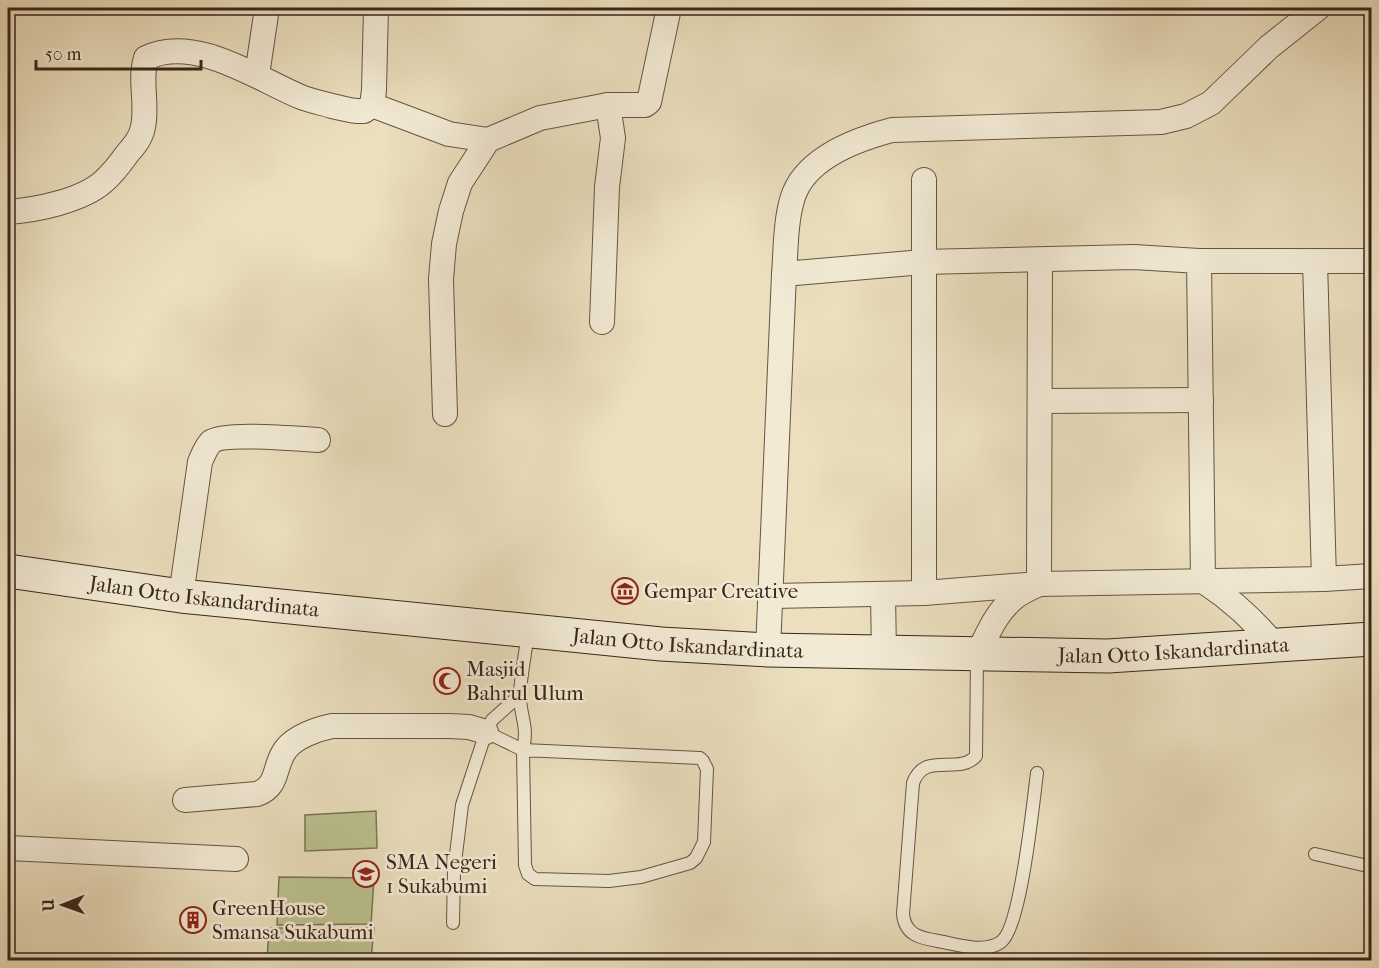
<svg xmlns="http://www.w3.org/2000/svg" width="1379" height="968" font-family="'IM FELL French Canon',serif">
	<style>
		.green { fill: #bbc18f; stroke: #7a7454; stroke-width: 1.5 }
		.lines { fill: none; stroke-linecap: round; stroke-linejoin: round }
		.service-casing { stroke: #665443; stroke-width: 14 }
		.minor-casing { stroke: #665443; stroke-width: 26 }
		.secondary-casing { stroke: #3a261a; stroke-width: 35 }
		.service { stroke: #f2ead5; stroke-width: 12 }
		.minor { stroke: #f2ead5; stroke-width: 24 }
		.secondary { stroke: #f2ead5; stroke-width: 33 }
		.labels { text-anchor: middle; stroke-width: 5; stroke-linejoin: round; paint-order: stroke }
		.poi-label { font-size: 21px; fill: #3a261a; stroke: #f2ead5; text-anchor: start }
		.street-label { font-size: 21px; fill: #3a261a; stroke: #f2ead5 }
	</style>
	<rect width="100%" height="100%" fill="#ebdfbe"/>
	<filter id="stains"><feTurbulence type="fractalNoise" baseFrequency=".00333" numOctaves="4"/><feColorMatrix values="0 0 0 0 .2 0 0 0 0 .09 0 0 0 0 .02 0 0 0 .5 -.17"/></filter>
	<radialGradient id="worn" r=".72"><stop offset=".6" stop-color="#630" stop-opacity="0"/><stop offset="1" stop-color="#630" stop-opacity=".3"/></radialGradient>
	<g class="green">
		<polygon points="376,811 377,848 305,851 305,815"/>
		<polygon points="279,877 374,878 371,924 277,925"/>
		<polygon points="269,928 374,928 371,960 267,960"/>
	</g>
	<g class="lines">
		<defs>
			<g id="service">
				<path d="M 977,656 L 976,756 C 958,776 925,750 913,783 L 903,914 C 905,935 920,938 938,941 C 957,944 984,954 1001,942 C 1021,928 1033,803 1037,773"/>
				<path d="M 486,732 L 523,750 C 529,724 519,715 520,693 C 521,673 526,651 528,631"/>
				<polygon points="523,750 700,758 703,761 707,769 704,842 696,858 690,863 641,877 609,881 535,879 528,874 525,865"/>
				<polyline points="1315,854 1372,867"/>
				<polyline points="453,923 454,871 462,805 486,732 492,720 520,695"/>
			</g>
			<g id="minor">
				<polyline points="257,75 267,8"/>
				<polyline points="372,105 449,134 488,140"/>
				<path d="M 8,212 C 36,210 81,201 103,182 C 112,174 120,164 127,154 C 134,146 141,138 143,127 C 148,104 139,80 146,58 C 195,34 257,79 301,97 C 311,101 322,103 332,106 C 342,108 353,112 364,111 L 372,105 L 374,90 L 376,8"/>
				<polyline points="1199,261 1372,261"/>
				<polyline points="1315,261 1324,579"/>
				<path d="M 784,274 C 786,251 785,226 791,204 C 800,160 854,140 892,130 L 1161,122 L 1186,116 L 1211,103 L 1269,47 L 1318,8"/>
				<polyline points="602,322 607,187 613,138 608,105"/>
				<polyline points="1041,401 1201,400"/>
				<polyline points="445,414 441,279 444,244 451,211 460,183 488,140 540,118 608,105 645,105 649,102 669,8"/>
				<path d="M 1203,581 C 1232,600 1254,620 1275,646"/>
				<polyline points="924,593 924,180"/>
				<polyline points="883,595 884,653"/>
				<path d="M 181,596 L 200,462 C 203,455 206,447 211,442 C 223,432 300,439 318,440"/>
				<polyline points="772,596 924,593 1039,584 1324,579 1372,576"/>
				<polyline points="768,650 784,274 923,262 1134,257 1199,261 1203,581"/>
				<path d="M 977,655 C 987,636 996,612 1014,598 C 1021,592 1031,588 1039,584 L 1040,260"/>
				<path d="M 185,800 L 257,794 C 280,786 273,765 286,749 C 295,737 317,729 332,726 L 449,726 L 469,727 L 486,732"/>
				<polyline points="8,848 236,859"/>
			</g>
			<g id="secondary">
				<path id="s1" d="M 8,571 L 181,596 L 661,644 L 768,650 L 1108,656 L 1372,639"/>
			</g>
		</defs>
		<use href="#service" class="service-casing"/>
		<use href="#minor" class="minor-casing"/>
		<use href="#secondary" class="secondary-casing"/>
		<use href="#service" class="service"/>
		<use href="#minor" class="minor"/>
		<use href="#secondary" class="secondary"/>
	</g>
	<defs>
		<symbol id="museum-ring" viewBox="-11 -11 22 22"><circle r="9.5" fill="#f2ead5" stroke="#8f2418" stroke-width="1.5"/><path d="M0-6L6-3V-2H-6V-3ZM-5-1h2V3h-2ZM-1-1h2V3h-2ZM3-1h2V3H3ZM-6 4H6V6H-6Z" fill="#8f2418"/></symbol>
		<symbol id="mosque-ring" viewBox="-11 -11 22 22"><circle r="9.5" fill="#f2ead5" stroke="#8f2418" stroke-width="1.5"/><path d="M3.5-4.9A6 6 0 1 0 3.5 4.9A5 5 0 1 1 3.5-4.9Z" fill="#8f2418"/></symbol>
		<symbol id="school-ring" viewBox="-11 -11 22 22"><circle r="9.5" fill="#f2ead5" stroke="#8f2418" stroke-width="1.5"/><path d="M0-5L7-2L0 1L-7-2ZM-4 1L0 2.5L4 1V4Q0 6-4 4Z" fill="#8f2418"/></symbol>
		<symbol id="building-ring" viewBox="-11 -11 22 22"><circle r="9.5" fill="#f2ead5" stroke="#8f2418" stroke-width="1.5"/><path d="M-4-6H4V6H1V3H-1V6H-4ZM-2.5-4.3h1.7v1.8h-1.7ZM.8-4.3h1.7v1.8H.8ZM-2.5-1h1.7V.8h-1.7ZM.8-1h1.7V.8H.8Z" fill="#8f2418"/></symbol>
	</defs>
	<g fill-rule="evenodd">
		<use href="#museum-ring" x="610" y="576" width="30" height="30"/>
		<use href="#mosque-ring" x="432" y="666" width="30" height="30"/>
		<use href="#school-ring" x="351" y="859" width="30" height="30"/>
		<use href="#building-ring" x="178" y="905" width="30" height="30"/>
	</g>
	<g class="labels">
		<g class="poi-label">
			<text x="644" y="598">Gempar Creative</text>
			<text x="466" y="676">Masjid<tspan x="466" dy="24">Bahrul Ulum</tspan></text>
			<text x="386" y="869">SMA Negeri<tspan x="386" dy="24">1 Sukabumi</tspan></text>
			<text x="212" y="915">GreenHouse<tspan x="212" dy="24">Smansa Sukabumi</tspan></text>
		</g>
		<g class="street-label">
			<text dy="7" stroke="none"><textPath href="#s1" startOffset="198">Jalan Otto Iskandardinata</textPath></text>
			<text dy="7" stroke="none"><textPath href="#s1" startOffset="684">Jalan Otto Iskandardinata</textPath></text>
			<text dy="7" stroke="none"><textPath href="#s1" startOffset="1170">Jalan Otto Iskandardinata</textPath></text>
		</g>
	</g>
	<rect width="1379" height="968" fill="none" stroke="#ebdfbe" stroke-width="30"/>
	<rect x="9" y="9" width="1361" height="950" fill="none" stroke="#3a261a" stroke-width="3"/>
	<rect x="15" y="15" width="1349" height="938" fill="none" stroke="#3a261a" stroke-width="1.5"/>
	<g transform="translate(63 905) rotate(269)" stroke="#f2ead5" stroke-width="4.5" paint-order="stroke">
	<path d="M0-4.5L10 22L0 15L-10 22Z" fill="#3a261a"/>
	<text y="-9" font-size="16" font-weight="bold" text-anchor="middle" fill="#3a261a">U</text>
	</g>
	<path d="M36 60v9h165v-9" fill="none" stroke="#3a261a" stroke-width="3"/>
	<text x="45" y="60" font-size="18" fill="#3a261a" stroke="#f2ead5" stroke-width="4.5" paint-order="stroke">50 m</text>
	<rect width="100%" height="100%" filter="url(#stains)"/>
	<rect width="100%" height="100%" fill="url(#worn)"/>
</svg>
